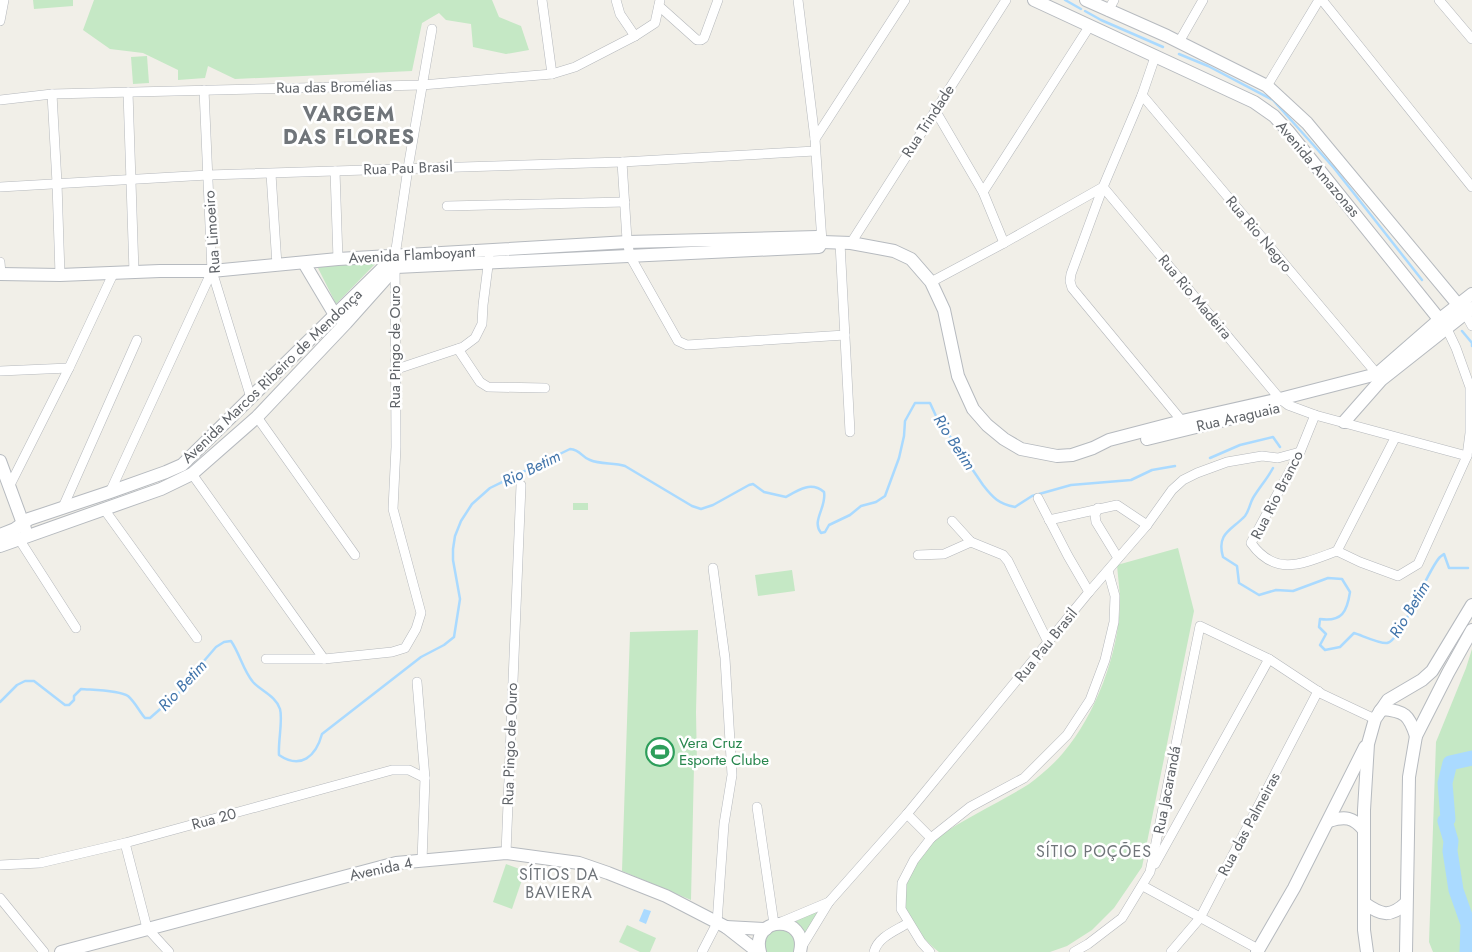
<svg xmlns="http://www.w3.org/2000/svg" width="1472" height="952" font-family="Jost,sans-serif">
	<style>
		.green { fill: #c5e8c5 }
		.water { fill: #aadaff }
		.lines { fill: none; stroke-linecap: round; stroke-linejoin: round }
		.stream { stroke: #aadaff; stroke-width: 2.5 }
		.river { stroke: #aadaff; stroke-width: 15 }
		.street-casing { stroke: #b5b8bc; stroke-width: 10 }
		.secondary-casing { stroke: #b6babf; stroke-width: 14 }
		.street { stroke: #fff; stroke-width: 9 }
		.secondary { stroke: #fff; stroke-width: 12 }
		.labels { text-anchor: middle; stroke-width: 5; stroke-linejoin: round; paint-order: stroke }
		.street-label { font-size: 15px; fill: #5f6368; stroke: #fff }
		.leisure-label { font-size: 15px; fill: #27864d; stroke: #fff; text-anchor: start }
		.water-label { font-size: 16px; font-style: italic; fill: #4174aa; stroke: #fff }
		.neighbourhood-label { font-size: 16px; letter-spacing: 1px; fill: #70757a; stroke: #fff }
		.district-label { font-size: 20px; font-weight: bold; letter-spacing: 1px; fill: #70757a; stroke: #fff }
	</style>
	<rect width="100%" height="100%" fill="#f1efe8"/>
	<g class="green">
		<polygon points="33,0 73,0 73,6 34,9"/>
		<polygon points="94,0 492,0 499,17 521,26 529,50 506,54 473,47 471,24 446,20 439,13 422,23 412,71 235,79 208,66 205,78 178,80 178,70 143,53 110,49 83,30"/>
		<polygon points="147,56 149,83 133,84 131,57"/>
		<polygon points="377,262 336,304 317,266"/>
		<rect x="573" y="503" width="15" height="7"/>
		<path d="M 1178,548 L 1194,611 L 1142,867 L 1114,908 L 1092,930 L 1067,946 L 1050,952 L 939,952 C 925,941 910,925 905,907 C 898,885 920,851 937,838 C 966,817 999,803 1029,784 C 1040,776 1054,764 1063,753 C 1095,716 1119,653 1120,603 C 1120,591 1118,578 1117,565 Z"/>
		<polygon points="792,570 795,591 758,596 755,575"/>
		<polygon points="698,630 696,712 697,766 694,766 691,900 622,871 630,632"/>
		<polygon points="1472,649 1472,952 1433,952 1429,942 1436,742 1466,668"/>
		<polygon points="506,864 525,871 512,909 493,902"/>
		<polygon points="821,909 804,937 792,923"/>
		<polygon points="627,925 656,938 650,952 640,952 619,942"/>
		<path d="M 786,929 L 795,938 L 795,952 L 765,952 C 762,934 769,930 786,929 Z"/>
	</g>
	<polygon class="water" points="644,909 651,911 646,924 639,921"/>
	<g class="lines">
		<g class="stream">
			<polyline points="1065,0 1081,9"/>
			<polyline points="1085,11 1101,20 1163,47"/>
			<polyline points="1179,54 1208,66 1273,100 1334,168 1422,280"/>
			<polyline points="1462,331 1472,343 1472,346"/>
			<polyline points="1210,458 1240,445 1273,437 1280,447"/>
			<path d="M 1273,468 C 1267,479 1259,488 1253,498 C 1250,503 1249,511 1245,516 C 1232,530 1216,533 1223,557 L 1237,566 L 1239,583 L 1259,595 L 1276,590 L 1293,591 L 1328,578 L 1342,579 L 1350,592 C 1347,612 1342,622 1320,619 L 1319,627 L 1326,634 L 1320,645 L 1325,650 L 1340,647 L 1354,633 C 1361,635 1380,644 1387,643 C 1402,640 1427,570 1440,557 L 1444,554 L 1449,568 L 1468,568"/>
			<path d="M 0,702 L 17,685 L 25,681 L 34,681 L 65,705 L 69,705 L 74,700 L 74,696 L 81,689 C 92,690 119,690 128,696 C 135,702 139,711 145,718 L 150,718 L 182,690 L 191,676 L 216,647 L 224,642 L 231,641 C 240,654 243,670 253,682 C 261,691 276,696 280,709 C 283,720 278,741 279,755 C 301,770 316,756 322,734 L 421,657 L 444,645 L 454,637 L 460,599 L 453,560 L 453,549 L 455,536 L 461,521 L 472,504 L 490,488 L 570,449 C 581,450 581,457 590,460 C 601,465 614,462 625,466 L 692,506 L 701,509 L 713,505 L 749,485 L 753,484 L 764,492 L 786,497 C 798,490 811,481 824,492 C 827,507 811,521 821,533 L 825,532 L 829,525 L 850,515 L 861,506 L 876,502 L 885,496 L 899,458 L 904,436 L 905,421 L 915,403 L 930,403 L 936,416 L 983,485 C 993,498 999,504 1015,507 L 1032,496 L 1071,485 L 1131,480 L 1152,470 L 1175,466"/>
		</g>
		<polyline class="river" points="1467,952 1468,924 1456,890 1450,851 1451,841 1445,821 1448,819 1445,783 1450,763 1472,758"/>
		<defs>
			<g id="street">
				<polyline points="542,0 552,74"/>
				<polyline points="616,0 620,14 635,36"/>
				<polyline points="798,0 815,139 822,242"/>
				<polyline points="1322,0 1472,187"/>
				<polyline points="1439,0 1472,39"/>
				<polyline points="659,6 697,40 701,40 704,38 718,0"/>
				<polyline points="1108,11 1114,0"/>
				<polyline points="0,21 4,0"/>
				<polyline points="1179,42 1203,0"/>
				<polyline points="1155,57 1142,95 1103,187 1071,274 1070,281 1072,288 1182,421"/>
				<polyline points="1267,86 1319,0"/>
				<polyline points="204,90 212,271 251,398"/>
				<polyline points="128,92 134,272"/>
				<polyline points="52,94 57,183 60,275"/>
				<polyline points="1142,95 1377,374"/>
				<polyline points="0,100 52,94 422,85 552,74 575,67 635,36 655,23 660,0"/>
				<polyline points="935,110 983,192 1004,243"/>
				<polyline points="815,139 905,0"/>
				<polyline points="622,162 627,240 630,256 678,341 687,345 845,335"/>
				<polyline points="335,171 338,259"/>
				<polyline points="271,174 277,265"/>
				<polyline points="0,187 208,175 622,162 815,151"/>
				<polyline points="983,192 1089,27"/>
				<polyline points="447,206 625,202"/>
				<polyline points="840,243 850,432"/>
				<polyline points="851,243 1006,0"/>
				<polyline points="0,262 1,274"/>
				<polyline points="931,282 1004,243 1103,187 1280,399 1288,405 1315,415 1467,456"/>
				<polyline points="1465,313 1472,326"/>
				<polyline points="458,349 480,382 488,387 545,388"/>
				<polyline points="394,370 463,347 475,338 482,324 483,305 489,258"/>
				<polyline points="0,371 69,368"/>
				<path d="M 1315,415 L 1300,452 L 1251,543 C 1276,578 1304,563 1337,551 L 1360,562 L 1398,576 L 1418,564 L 1467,456 L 1470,433 L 1470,387 L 1456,348 L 1447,329"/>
				<polyline points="257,417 355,555"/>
				<polyline points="192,474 324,659"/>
				<polyline points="10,485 69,368 114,272"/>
				<polyline points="110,492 212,271"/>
				<polyline points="1038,498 1068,556 1089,592"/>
				<polyline points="63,507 137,340"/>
				<polyline points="1098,508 1095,515 1096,522 1118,558"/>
				<polyline points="104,509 197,638"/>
				<polyline points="1049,520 1117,505 1147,525"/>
				<polyline points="952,521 971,542"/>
				<polyline points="19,539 76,628"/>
				<polyline points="1337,551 1395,438"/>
				<polyline points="918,555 944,554 971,542 1003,555 1008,561 1048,642"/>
				<polyline points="266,659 324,659 392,652 405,648 416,629 421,613 393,509 396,447 395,256 408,168 432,29"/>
				<polyline points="417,682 425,778 422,861"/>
				<polyline points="757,807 774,924"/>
				<polyline points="907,814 931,838"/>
				<polyline points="125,843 147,928 169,952"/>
				<polyline points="506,853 521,485"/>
				<polyline points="1155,864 1269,659"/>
				<polyline points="0,865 40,863 125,843 392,770 409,770 425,778"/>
				<polyline points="1143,886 1258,949"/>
				<polyline points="0,898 44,952"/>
				<polyline points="779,923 829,902"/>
				<polyline points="801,948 829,902 907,814 1089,592 1147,525 1172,490 1183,480 1197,473 1227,462 1262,456 1278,458 1300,452"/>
				<polyline points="702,952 717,923 724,824 732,775 725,658 713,568"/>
				<path d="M 874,952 C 878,937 895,931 908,923"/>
				<polyline points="930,952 921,942 901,909 902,883 914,860 931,838 970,807 1024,778 1067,735 1090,700 1105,660 1114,622 1115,596 1108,571"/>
				<polyline points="1074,952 1088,944 1122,918 1150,872 1200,626 1269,659 1322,694 1375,719"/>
				<polyline points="1171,952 1200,918 1318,691"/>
			</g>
			<g id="secondary">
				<polyline points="1034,0 1254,102 1274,116 1288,131 1447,329"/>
				<polyline points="1086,0 1167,36 1267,86 1307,123 1465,313"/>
				<polyline points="822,242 851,243 894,251 911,259 931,282 944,310 958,376 973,409 987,425 1004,439 1021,449 1057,456 1072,455 1093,448 1109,440 1182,421 1280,399 1377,374 1440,319 1472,294"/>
				<polyline points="304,263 335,315 341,319"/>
				<polyline points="0,274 60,275 160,271 212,271 338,259 628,242 817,237 822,242 819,247 396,267 346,323 257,417 192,474 161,489 0,546"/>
				<polyline points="1344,422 1381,380 1472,308"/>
				<polyline points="1147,439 1237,417"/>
				<polyline points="0,461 25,529"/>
				<polyline points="0,535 15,529 29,519 110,492 166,472 182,465 395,256"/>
				<path d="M 1380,711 L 1382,709 C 1405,711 1409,715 1416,736"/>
				<path d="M 1329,821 C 1345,816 1353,817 1364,830"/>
				<path d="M 1364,903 C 1381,915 1390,918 1406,903"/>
				<polyline points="726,927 766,929"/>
				<polyline points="61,952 396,863 506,853 579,863 608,873 666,896 726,927 758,952"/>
				<path d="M 760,952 C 750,915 809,914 800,952"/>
				<polyline points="1257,952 1294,888 1365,747"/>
				<polyline points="1367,952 1364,930 1364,810 1368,744 1375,719 1388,700 1422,680 1432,671 1472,605"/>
				<polyline points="1406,952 1409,777 1416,736 1448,673 1472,630"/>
			</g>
		</defs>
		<use href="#street" class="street-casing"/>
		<use href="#secondary" class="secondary-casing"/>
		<use href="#street" class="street"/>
		<use href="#secondary" class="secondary"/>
	</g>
	<defs>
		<symbol id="stadium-ring" viewBox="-11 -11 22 22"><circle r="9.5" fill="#fff" stroke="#2e9e5b" stroke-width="1.5"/><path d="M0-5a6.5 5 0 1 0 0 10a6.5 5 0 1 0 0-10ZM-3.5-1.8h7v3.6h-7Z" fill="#2e9e5b"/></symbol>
	</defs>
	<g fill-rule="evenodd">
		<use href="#stadium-ring" x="644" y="736" width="32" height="32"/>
	</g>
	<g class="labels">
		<g class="street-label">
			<text transform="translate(334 87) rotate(-1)" y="5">Rua das Bromélias</text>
			<text transform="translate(928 121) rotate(-57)" y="5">Rua Trindade</text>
			<text transform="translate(408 168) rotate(-2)" y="5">Rua Pau Brasil</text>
			<text transform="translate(1318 169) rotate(50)" y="5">Avenida Amazonas</text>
			<text transform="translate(212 232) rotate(-94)" y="5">Rua Limoeiro</text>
			<text transform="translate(1259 234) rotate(50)" y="5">Rua Rio Negro</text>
			<text transform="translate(412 255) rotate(-3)" y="5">Avenida Flamboyant</text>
			<text transform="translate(1195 297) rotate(50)" y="5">Rua Rio Madeira</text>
			<text transform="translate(395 347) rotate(-90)" y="5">Rua Pingo de Ouro</text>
			<text transform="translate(272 376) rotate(-44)" y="5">Avenida Marcos Ribeiro de Mendonça</text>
			<text transform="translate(1238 417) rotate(-13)" y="5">Rua Araguaia</text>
			<text transform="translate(1277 495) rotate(-63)" y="5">Rua Rio Branco</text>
			<text transform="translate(1046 645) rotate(-51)" y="5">Rua Pau Brasil</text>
			<text transform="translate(510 744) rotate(-88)" y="5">Rua Pingo de Ouro</text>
			<text transform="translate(1167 790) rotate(-79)" y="5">Rua Jacarandá</text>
			<text transform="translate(214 819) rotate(-15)" y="5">Rua 20</text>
			<text transform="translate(1249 824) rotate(-62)" y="5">Rua das Palmeiras</text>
			<text transform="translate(381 869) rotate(-12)" y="5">Avenida 4</text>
		</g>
		<g class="leisure-label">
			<text x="679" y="748">Vera Cruz<tspan x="679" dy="17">Esporte Clube</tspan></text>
		</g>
		<g class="water-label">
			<text transform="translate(955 442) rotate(57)" y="6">Rio Betim</text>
			<text transform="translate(531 468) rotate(-26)" y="6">Rio Betim</text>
			<text transform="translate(1409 609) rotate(-59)" y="6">Rio Betim</text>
			<text transform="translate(182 685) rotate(-47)" y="6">Rio Betim</text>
		</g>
		<g class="neighbourhood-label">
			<text x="1094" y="857">SÍTIO POÇÕES</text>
			<text x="559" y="880">SÍTIOS DA<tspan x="559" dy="18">BAVIERA</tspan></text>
		</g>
		<g class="district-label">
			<text x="349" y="121">VARGEM<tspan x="349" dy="23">DAS FLORES</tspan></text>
		</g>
	</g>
</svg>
